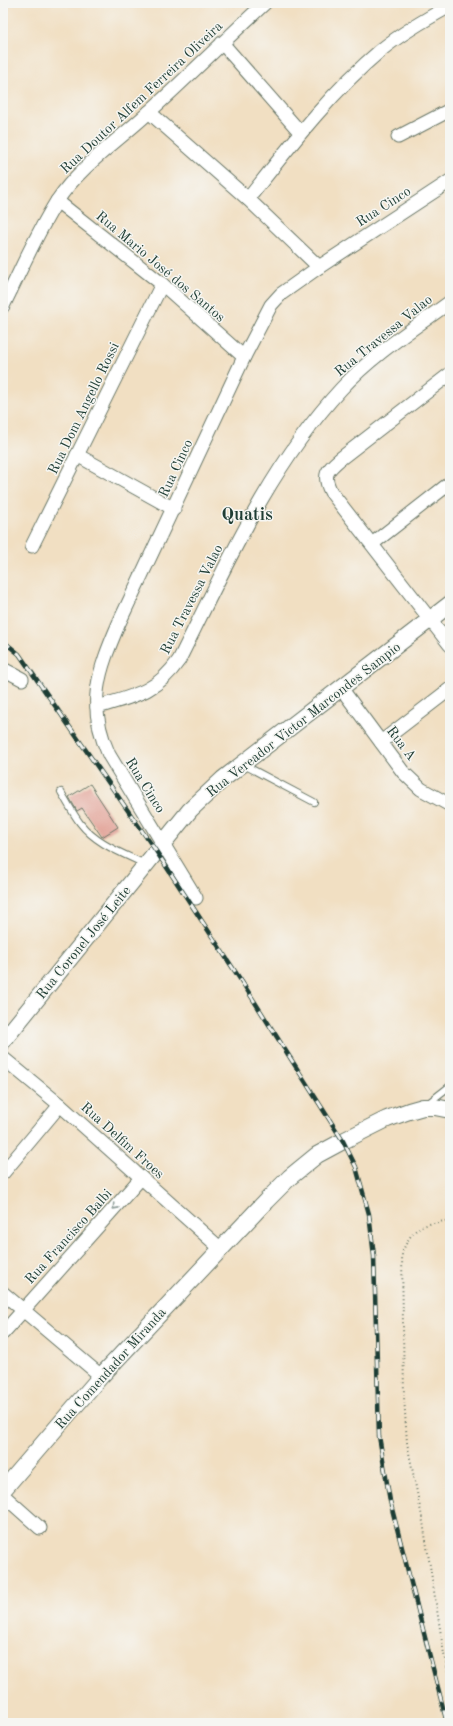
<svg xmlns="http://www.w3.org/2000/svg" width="453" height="1726" font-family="'Old Standard TT',serif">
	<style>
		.building { fill: #e19d92 }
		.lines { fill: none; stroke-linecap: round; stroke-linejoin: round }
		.service-casing { stroke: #687666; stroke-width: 8 }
		.minor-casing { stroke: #687666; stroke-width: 15 }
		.tertiary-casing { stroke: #687666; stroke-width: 18 }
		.path { stroke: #687666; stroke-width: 2; stroke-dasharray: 1 3; stroke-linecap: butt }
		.service { stroke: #fff; stroke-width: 6 }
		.minor { stroke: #fff; stroke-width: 13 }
		.tertiary { stroke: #fff; stroke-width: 16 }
		.rail-casing { stroke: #1f3d34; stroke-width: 4.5 }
		.rail { stroke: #f6f6f2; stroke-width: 3; stroke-dasharray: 9; stroke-linecap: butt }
		.oneway { stroke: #8f9e9a }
		.labels { text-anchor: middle; stroke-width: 3; stroke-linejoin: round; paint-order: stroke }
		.street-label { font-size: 14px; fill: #1f3d34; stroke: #f6f6f2 }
		.district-label { font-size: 18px; font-weight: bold; fill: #1f3d34; stroke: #f6f6f2 }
	</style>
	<rect width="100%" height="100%" fill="#f6f6f2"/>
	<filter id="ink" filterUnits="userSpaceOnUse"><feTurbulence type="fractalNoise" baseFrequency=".025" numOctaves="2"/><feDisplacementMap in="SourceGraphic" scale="8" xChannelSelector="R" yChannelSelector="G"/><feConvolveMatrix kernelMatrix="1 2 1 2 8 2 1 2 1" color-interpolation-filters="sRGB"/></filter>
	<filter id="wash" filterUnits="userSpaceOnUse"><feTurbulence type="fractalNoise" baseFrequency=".012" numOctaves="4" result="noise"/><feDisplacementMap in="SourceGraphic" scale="16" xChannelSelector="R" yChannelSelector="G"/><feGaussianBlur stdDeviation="0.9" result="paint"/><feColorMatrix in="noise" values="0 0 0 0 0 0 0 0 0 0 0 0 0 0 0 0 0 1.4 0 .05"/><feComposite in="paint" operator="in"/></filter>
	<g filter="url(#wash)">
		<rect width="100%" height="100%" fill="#f1dfc2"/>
		<g id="blocks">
			<polygon class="building" points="90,784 118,827 102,837 82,808 77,811 69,797"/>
		</g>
	</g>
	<g filter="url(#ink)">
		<use href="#blocks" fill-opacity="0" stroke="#687666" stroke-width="1"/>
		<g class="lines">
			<defs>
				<g id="service">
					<polyline points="244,765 314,802"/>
					<path d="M 61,792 C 67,802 73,814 80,823 C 96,844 122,853 145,864"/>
					<polyline points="427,1104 450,1086"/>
				</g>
				<g id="minor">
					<polyline points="222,43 300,132"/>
					<polyline points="149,112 248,199 319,267"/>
					<polyline points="398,137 450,110"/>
					<path d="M 248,199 C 289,147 330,93 381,50 C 402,33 426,19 450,6"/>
					<polyline points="57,201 162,284 244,357"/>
					<path d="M 3,306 C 20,272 36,234 57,201 C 80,166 118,141 148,113 C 188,77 226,39 265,3"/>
					<path d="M 450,374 L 340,459 C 327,470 322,475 331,492 L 450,645"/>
					<polyline points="77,455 174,509"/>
					<polyline points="372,544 450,483"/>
					<polyline points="32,546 162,284"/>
					<polyline points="3,669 22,679"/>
					<polyline points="341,688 403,772 421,789 450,805"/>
					<path d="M 97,707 C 133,696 156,693 179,660 C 226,566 269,467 341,389 C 372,355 413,329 450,302"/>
					<polyline points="381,742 450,689"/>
					<path d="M 196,898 L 109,755 C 86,704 98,672 119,623 L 244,357 L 271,305 L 281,294 L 319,267 L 450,181"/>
					<polyline points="3,1058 60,1105 221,1249"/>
					<polyline points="3,1173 60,1105"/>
					<polyline points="3,1293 101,1376"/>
					<polyline points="3,1333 141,1178"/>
					<polyline points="3,1495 40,1528"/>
				</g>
				<g id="tertiary">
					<polyline points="3,1041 190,810 223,779 450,604"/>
					<polyline points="3,1490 101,1376 266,1201 290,1177 317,1155 343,1141 387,1119 409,1111 423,1107 435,1107 450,1110"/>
				</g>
			</defs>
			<use href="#service" class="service-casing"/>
			<use href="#minor" class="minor-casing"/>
			<use href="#tertiary" class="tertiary-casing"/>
			<path class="path" d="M 450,1220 C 422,1225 413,1225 402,1253 L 404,1397 L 407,1443 L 423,1522 L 444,1654 L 450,1681"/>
			<use href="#service" class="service"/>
			<use href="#minor" class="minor"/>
			<use href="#tertiary" class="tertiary"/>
			<defs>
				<polyline id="rail" points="3,641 19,654 156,851 242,982 343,1141 356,1167 369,1214 374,1256 379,1436 390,1501 447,1723"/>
			</defs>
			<use href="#rail" class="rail-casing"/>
			<use href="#rail" class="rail"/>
		</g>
		<defs><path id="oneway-chevron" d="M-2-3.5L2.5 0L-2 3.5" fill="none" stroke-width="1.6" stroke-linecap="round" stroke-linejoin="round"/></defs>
		<use class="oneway" href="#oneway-chevron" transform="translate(115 1207) rotate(132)"/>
	</g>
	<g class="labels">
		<g class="street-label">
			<text transform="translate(141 97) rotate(-43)" y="5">Rua Doutor Alfem Ferreira Oliveira</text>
			<text transform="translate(383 206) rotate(-33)" y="5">Rua Cinco</text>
			<text transform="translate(161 266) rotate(40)" y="5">Rua Mario José dos Santos</text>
			<text transform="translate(383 335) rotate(-39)" y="5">Rua Travessa Valao</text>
			<text transform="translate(83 408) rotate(-64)" y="5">Rua Dom Angello Rossi</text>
			<text transform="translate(175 468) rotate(-65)" y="5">Rua Cinco</text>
			<text transform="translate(191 599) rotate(-63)" y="5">Rua Travessa Valao</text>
			<text transform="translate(303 719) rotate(-38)" y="5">Rua Vereador Victor Marcondes Sampio</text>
			<text transform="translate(402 743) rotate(53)" y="5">Rua A</text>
			<text transform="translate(146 785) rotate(58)" y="5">Rua Cinco</text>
			<text transform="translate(83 942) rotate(-51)" y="5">Rua Coronel José Leite</text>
			<text transform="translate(123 1140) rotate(42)" y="5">Rua Delfim Froes</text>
			<text transform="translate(68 1236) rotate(-48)" y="5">Rua Francisco Balbi</text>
			<text transform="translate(110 1368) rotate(-48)" y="5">Rua Comendador Miranda</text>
		</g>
		<g class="district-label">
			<text x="247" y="520">Quatis</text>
		</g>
	</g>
	<rect width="453" height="1726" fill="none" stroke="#f6f6f2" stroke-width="16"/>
</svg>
